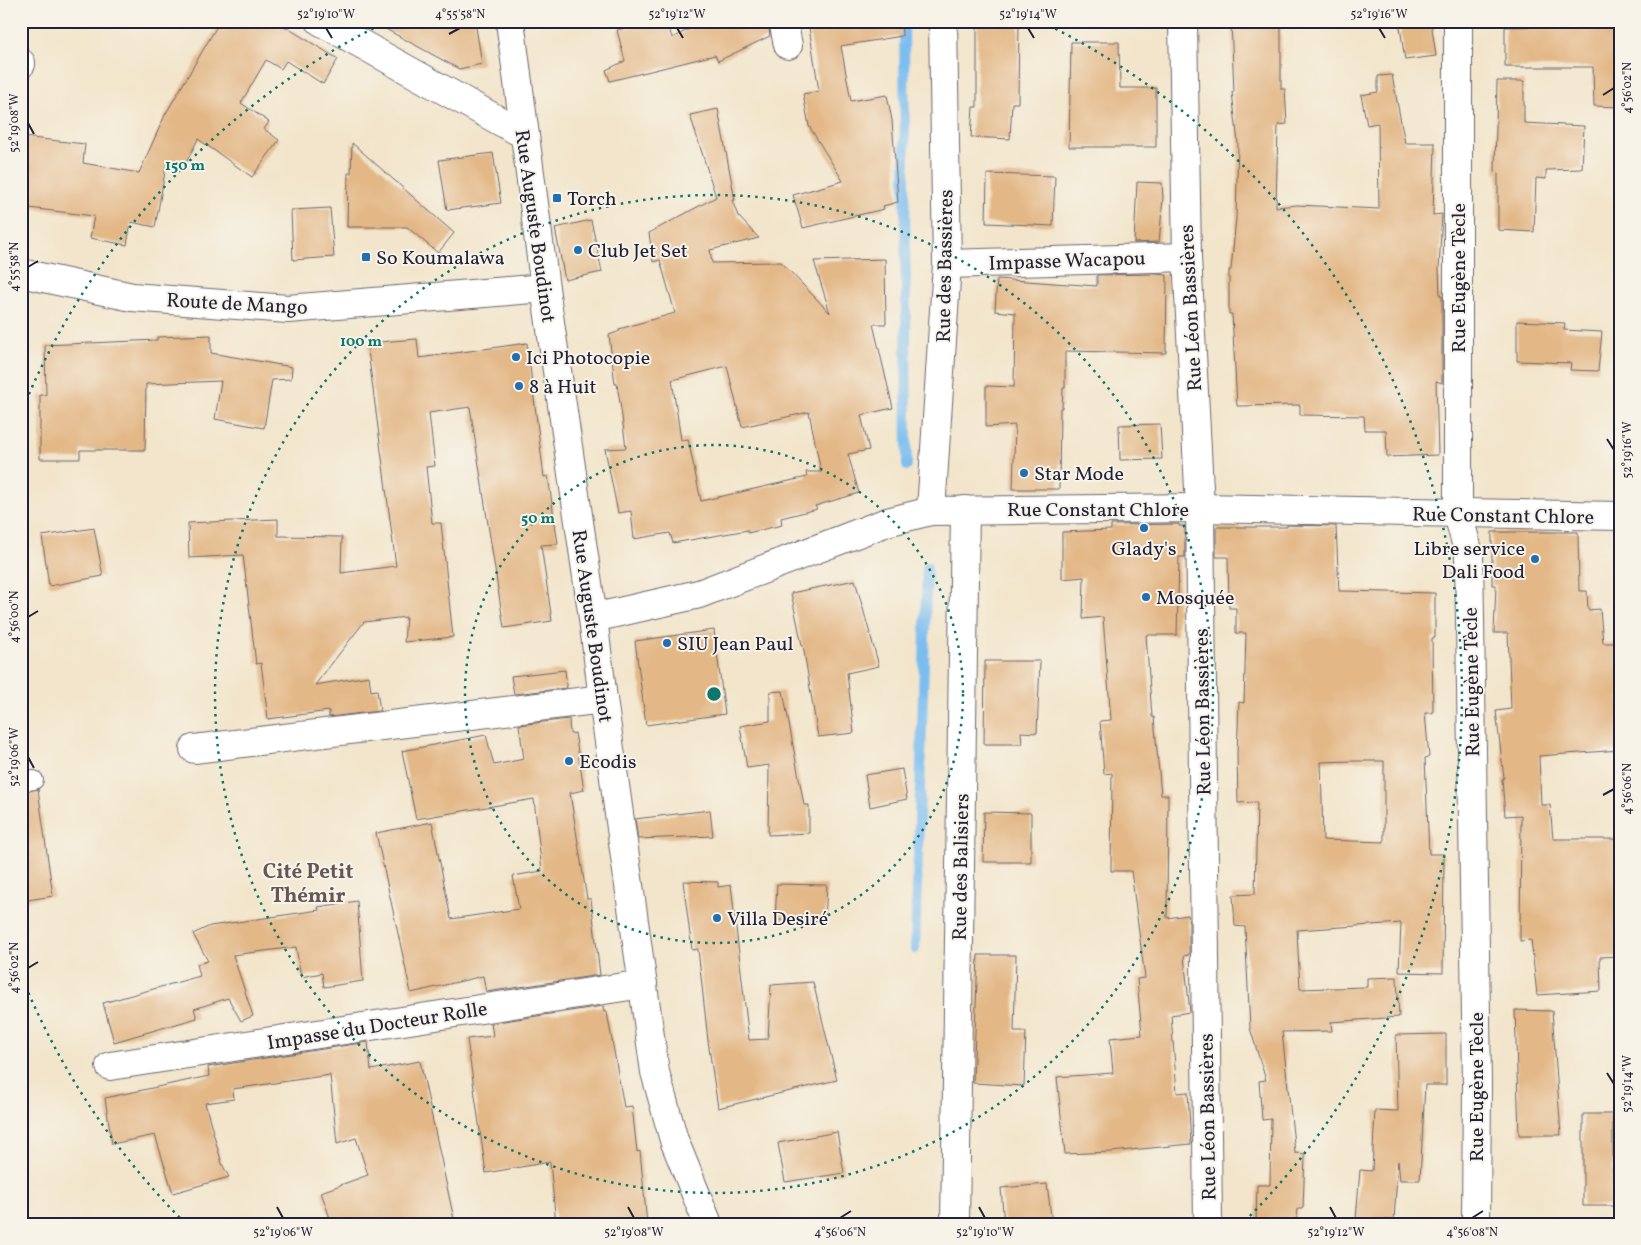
<svg xmlns="http://www.w3.org/2000/svg" width="1641" height="1245" font-family="Vollkorn,serif">
	<style>
		.lines { fill: none; stroke-linecap: round; stroke-linejoin: round }
		.stream { stroke: #7bbdf0; stroke-width: 10 }
		.building { fill: #e3b786; fill-rule: evenodd }
		.service-casing { stroke: #6b666d; stroke-width: 20 }
		.minor-casing { stroke: #6b666d; stroke-width: 30 }
		.tertiary-casing { stroke: #6b666d; stroke-width: 30 }
		.service { stroke: #fff; stroke-width: 18 }
		.minor { stroke: #fff; stroke-width: 28 }
		.tertiary { stroke: #fff; stroke-width: 28 }
		.ticks { fill: none; stroke: #22223b; stroke-width: 2 }
		.ring { fill: none; stroke: #0f766e; stroke-width: 2.5; stroke-dasharray: 2.5 5 }
		.poi-dot { fill: #1f6fb2; stroke: #f7f3e8; stroke-width: 2 }
		.labels { text-anchor: middle; stroke-width: 4; stroke-linejoin: round; paint-order: stroke }
		.poi-label { font-size: 20px; fill: #22223b; stroke: #f7f3e8; text-anchor: start }
		.street-label { font-size: 20px; fill: #22223b; stroke: #f7f3e8 }
		.neighbourhood-label { font-size: 21px; font-weight: bold; fill: #665655; stroke: #f7f3e8 }
		.centre { fill: #0f766e; stroke: #f7f3e8; stroke-width: 2.5 }
		.ring-label { font-size: 15px; text-anchor: middle; font-weight: bold; fill: #0f766e; stroke: #f7f3e8; stroke-width: 4; stroke-linejoin: round; paint-order: stroke }
		.neatline { fill: none; stroke: #22223b; stroke-width: 2 }
		.ticks-label { font-size: 12px; text-anchor: middle; fill: #22223b }
	</style>
	<rect width="100%" height="100%" fill="#f7f3e8"/>
	<filter id="ink" filterUnits="userSpaceOnUse"><feTurbulence type="fractalNoise" baseFrequency=".02" numOctaves="2"/><feDisplacementMap in="SourceGraphic" scale="10" xChannelSelector="R" yChannelSelector="G"/><feConvolveMatrix kernelMatrix="1 2 1 2 8 2 1 2 1" color-interpolation-filters="sRGB"/></filter>
	<filter id="wash" filterUnits="userSpaceOnUse"><feTurbulence type="fractalNoise" baseFrequency=".0096" numOctaves="4" result="noise"/><feDisplacementMap in="SourceGraphic" scale="20" xChannelSelector="R" yChannelSelector="G"/><feGaussianBlur stdDeviation="1.12" result="paint"/><feColorMatrix in="noise" values="0 0 0 0 0 0 0 0 0 0 0 0 0 0 0 0 0 1.4 0 .05"/><feComposite in="paint" operator="in"/></filter>
	<g filter="url(#wash)">
		<rect width="100%" height="100%" fill="#f2e5cb"/>
		<g class="lines">
			<g class="stream">
				<polyline points="904,21 907,466"/>
				<polyline points="915,949 927,567"/>
			</g>
		</g>
		<g id="blocks">
			<g class="building">
				<polygon points="220,21 276,21 338,59 323,84 286,61 281,69 266,60 241,103 269,122 264,129 279,140 252,177 198,139 183,169 167,161 155,227 131,222 127,245 90,238 94,216 21,207 21,158 23,137 85,144 83,163 139,173 165,115"/>
				<polygon points="371,21 475,21 482,64 459,69"/>
				<polygon points="655,21 667,21 672,38 705,21 768,21 770,36 718,61 715,55 610,81 606,70 625,61 617,30"/>
				<polygon points="808,21 901,21 902,36 841,46 851,101 887,95 892,120 898,202 883,206 884,209 803,228 793,195 843,181 809,126 803,94 819,91"/>
				<polygon points="977,21 1019,21 1018,103 1012,103 1010,139 971,137 973,107 977,107"/>
				<polygon points="1231,21 1281,21 1281,89 1285,89 1287,124 1278,125 1276,207 1297,205 1379,209 1378,123 1367,125 1361,95 1378,92 1378,76 1392,75 1405,143 1435,143 1433,215 1442,214 1439,269 1440,296 1442,296 1442,383 1436,381 1438,455 1387,457 1386,430 1365,430 1364,416 1300,415 1300,405 1237,406 1232,314 1229,314 1229,270 1231,270 1236,218 1238,143 1232,92 1234,92"/>
				<polygon points="1399,21 1431,21 1436,56 1405,60"/>
				<polygon points="1592,21 1620,21 1620,107 1594,106 1593,67 1505,67 1505,27 1592,25"/>
				<polygon points="1071,42 1119,42 1120,88 1156,88 1156,147 1069,147"/>
				<polygon points="1497,81 1524,81 1524,123 1584,126 1582,169 1546,170 1546,179 1536,178 1534,232 1498,230 1498,173 1495,172"/>
				<path d="M 718,109 L 735,200 L 732,200 L 738,216 L 759,238 L 710,250 L 712,263 L 781,262 L 830,313 L 814,261 L 885,259 L 886,324 L 873,324 L 893,408 L 861,415 L 869,450 L 848,454 L 859,493 L 815,506 L 817,509 L 781,518 L 782,525 L 748,533 L 748,530 L 673,543 L 670,533 L 634,539 L 631,511 L 618,513 L 605,449 L 626,448 L 621,409 L 617,384 L 615,384 L 609,335 L 620,331 L 619,329 L 675,313 L 660,260 L 653,262 L 649,233 L 716,197 L 690,115 ZM 727,366 L 742,427 L 809,412 L 821,472 L 806,472 L 807,477 L 701,501 L 688,439 L 681,440 L 672,380 Z"/>
				<polygon points="352,143 454,233 438,253 407,227 347,227 348,173 351,173"/>
				<polygon points="493,153 501,203 447,210 439,160"/>
				<polygon points="987,174 1055,176 1053,226 986,223"/>
				<polygon points="1137,182 1162,183 1163,198 1159,242 1134,243"/>
				<polygon points="330,208 334,257 293,260 291,210"/>
				<polygon points="591,220 602,272 565,280 555,228"/>
				<polygon points="1156,274 1167,275 1166,353 1065,351 1065,388 1063,388 1062,408 1060,408 1059,489 1013,489 1015,425 986,427 986,386 1014,387 1015,313 995,311 997,279 1097,286 1097,275"/>
				<polygon points="1517,321 1565,323 1564,330 1602,332 1598,371 1570,370 1571,363 1517,361"/>
				<polygon points="211,335 211,353 292,367 291,379 272,380 264,428 215,419 221,381 146,384 145,450 80,450 80,459 40,459 40,395 46,395 45,345 157,340 157,337"/>
				<polygon points="417,339 419,358 527,343 544,477 548,476 558,544 541,545 552,621 504,628 470,407 429,413 435,466 426,467 432,523 441,523 453,637 404,642 406,617 364,622 315,685 369,676 371,691 377,690 380,711 329,717 329,711 268,719 261,663 256,664 243,555 189,558 188,523 278,519 278,536 342,537 341,573 396,566 367,343"/>
				<polygon points="1160,424 1162,459 1120,460 1119,425"/>
				<polygon points="1179,524 1179,526 1185,526 1185,557 1179,557 1177,635 1146,635 1152,717 1154,717 1161,795 1168,795 1167,918 1188,915 1189,923 1189,955 1184,956 1190,1012 1171,1015 1177,1093 1188,1092 1191,1144 1111,1152 1065,1154 1057,1077 1113,1073 1110,1038 1142,1035 1137,979 1145,978 1131,871 1111,871 1112,773 1104,774 1100,721 1111,720 1103,617 1083,619 1084,577 1062,579 1062,532 1111,530 1111,525"/>
				<path d="M 1287,525 L 1336,526 L 1339,591 L 1435,593 L 1435,638 L 1432,638 L 1433,713 L 1425,713 L 1429,757 L 1425,758 L 1429,854 L 1444,854 L 1443,973 L 1399,972 L 1401,923 L 1297,930 L 1300,989 L 1367,987 L 1367,978 L 1397,977 L 1399,1017 L 1331,1022 L 1332,1031 L 1282,1032 L 1295,1153 L 1305,1154 L 1303,1209 L 1298,1209 L 1296,1224 L 1256,1224 L 1257,1185 L 1270,1185 L 1271,1119 L 1262,1120 L 1259,1081 L 1266,1080 L 1250,1028 L 1245,927 L 1235,926 L 1233,895 L 1255,894 L 1257,802 L 1238,803 L 1237,754 L 1239,702 L 1244,703 L 1246,633 L 1236,633 L 1236,608 L 1229,608 L 1228,557 L 1216,557 L 1216,527 L 1287,527 ZM 1352,761 L 1384,761 L 1384,842 L 1323,840 L 1321,762 Z"/>
				<polygon points="94,528 103,576 49,586 42,536"/>
				<polygon points="1492,532 1578,532 1579,591 1587,591 1588,610 1600,609 1603,643 1620,643 1620,750 1539,756 1541,805 1550,805 1553,839 1620,839 1620,956 1600,957 1601,991 1537,995 1531,940 1520,941 1521,815 1505,816 1502,779 1504,778 1496,711 1511,709 1508,633 1494,633 1496,585 1492,585"/>
				<polygon points="855,580 879,666 847,673 854,733 818,737 803,645 802,645 791,593"/>
				<polygon points="714,630 725,714 646,725 635,641"/>
				<polygon points="985,661 1040,661 1037,733 1021,732 1022,744 984,744"/>
				<polygon points="565,670 567,688 514,694 511,676"/>
				<polygon points="783,691 804,805 809,805 809,833 768,835 769,765 747,768 740,726 770,721 770,692"/>
				<polygon points="569,719 570,734 575,733 584,790 570,793 587,899 591,899 600,975 486,992 483,976 411,993 376,833 432,822 451,919 519,909 513,876 542,871 534,799 416,819 402,751 486,735 494,765 524,759 519,725"/>
				<polygon points="902,769 907,799 870,807 865,775"/>
				<polygon points="38,789 53,896 21,901 21,792"/>
				<polygon points="710,810 713,836 638,839 635,819"/>
				<polygon points="984,812 1031,813 1031,862 983,862"/>
				<polygon points="683,881 718,882 718,887 731,885 749,1040 768,1039 771,985 813,982 837,1080 718,1108 708,1041 698,949 692,950"/>
				<polygon points="777,884 827,885 825,921 775,920"/>
				<polygon points="357,901 363,981 324,987 322,973 301,977 296,947 233,955 253,1016 241,1021 228,998 194,1009 197,1018 114,1042 103,1003 200,976 197,964 208,961 193,934 210,926 319,910 318,907"/>
				<polygon points="978,955 1016,955 1014,1032 1026,1032 1024,1086 973,1083"/>
				<polygon points="603,1006 604,1012 607,1012 624,1107 632,1106 637,1152 640,1151 647,1224 556,1224 550,1162 486,1173 467,1039 493,1036 491,1023"/>
				<polygon points="1515,1010 1552,1011 1561,1135 1519,1135"/>
				<polygon points="1446,1034 1446,1085 1425,1085 1420,1180 1400,1180 1398,1161 1394,1220 1356,1219 1360,1170 1372,1171 1375,1110 1398,1111 1396,1035"/>
				<polygon points="368,1042 371,1070 420,1061 455,1224 332,1224 321,1192 368,1175 356,1138 337,1144 330,1075 233,1089 234,1099 205,1103 222,1164 229,1177 173,1193 155,1135 112,1144 105,1098 209,1076 208,1067"/>
				<polygon points="1583,1114 1613,1114 1613,1172 1620,1172 1620,1206 1583,1206"/>
				<polygon points="837,1132 844,1173 785,1182 778,1143"/>
				<polygon points="1047,1184 1052,1224 1004,1224 1001,1188"/>
			</g>
		</g>
	</g>
	<g filter="url(#ink)">
		<use href="#blocks" fill-opacity="0" stroke="#6b666d" stroke-width="1"/>
		<g class="lines">
			<defs>
				<polyline id="service" points="21,782 34,780"/>
				<g id="minor">
					<polyline points="320,21 523,134"/>
					<polyline points="510,21 545,288"/>
					<polyline points="783,21 788,45"/>
					<polyline points="1183,21 1187,257 1200,508 1208,1224"/>
					<polyline points="1458,21 1458,514 1469,554 1477,1083 1476,1224"/>
					<polyline points="21,64 21,63"/>
					<polyline points="947,264 1187,257"/>
					<polyline points="931,511 947,264 943,21"/>
					<polyline points="593,618 699,594 887,522 931,511 1200,508 1620,516"/>
					<polyline points="194,749 603,699"/>
					<polyline points="110,1066 643,984"/>
					<polyline points="955,1224 965,510"/>
				</g>
				<polyline id="tertiary" points="21,273 132,297 288,309 545,288 593,618 603,699 655,1072 674,1140 708,1224"/>
			</defs>
			<use href="#service" class="service-casing"/>
			<use href="#minor" class="minor-casing"/>
			<use href="#tertiary" class="tertiary-casing"/>
			<use href="#service" class="service"/>
			<use href="#minor" class="minor"/>
			<use href="#tertiary" class="tertiary"/>
		</g>
	</g>
	<path class="ticks" d="M 326,28 L 332,38M 677,28 L 683,38M 1028,28 L 1034,38M 1379,28 L 1385,38M 449,34 L 460,28M 1603,95 L 1614,88M 28,123 L 34,134M 28,267 L 38,261M 1607,439 L 1614,450M 28,617 L 38,611M 28,757 L 34,768M 1603,795 L 1614,789M 28,968 L 38,962M 1607,1073 L 1614,1084M 277,1207 L 283,1218M 628,1207 L 634,1218M 979,1207 L 985,1218M 1330,1207 L 1336,1218M 840,1218 L 851,1211M 1472,1218 L 1483,1211"/>
	<g class="ring">
		<circle cx="714" cy="694" r="249"/>
		<circle cx="714" cy="694" r="499"/>
		<path d="M185 1223A748 748 0 0 1 23 980M23 408A748 748 0 0 1 386 22M1042 22A748 748 0 0 1 1243 1223"/>
	</g>
	<g class="poi-dot">
		<rect x="552" y="193" width="10" height="10" rx="2.5"/>
		<circle cx="578" cy="250" r="5"/>
		<rect x="361" y="252" width="10" height="10" rx="2.5"/>
		<circle cx="516" cy="357" r="5"/>
		<circle cx="519" cy="386" r="5"/>
		<circle cx="1024" cy="473" r="5"/>
		<circle cx="1144" cy="528" r="5"/>
		<circle cx="1535" cy="559" r="5"/>
		<circle cx="1146" cy="597" r="5"/>
		<circle cx="667" cy="643" r="5"/>
		<circle cx="569" cy="761" r="5"/>
		<circle cx="717" cy="918" r="5"/>
	</g>
	<g class="labels">
		<g class="poi-label">
			<text x="567" y="205">Torch</text>
			<text x="588" y="257">Club Jet Set</text>
			<text x="376" y="264">So Koumalawa</text>
			<text x="526" y="364">Ici Photocopie</text>
			<text x="529" y="393">8 à Huit</text>
			<text x="1034" y="480">Star Mode</text>
			<text x="1144" y="555" text-anchor="middle">Glady's</text>
			<text x="1525" y="555" text-anchor="end">Libre service<tspan x="1525" dy="23">Dali Food</tspan></text>
			<text x="1156" y="604">Mosquée</text>
			<text x="677" y="650">SIU Jean Paul</text>
			<text x="579" y="768">Ecodis</text>
			<text x="727" y="925">Villa Desiré</text>
		</g>
		<g class="street-label">
			<text transform="translate(536 226) rotate(82)" y="7">Rue Auguste Boudinot</text>
			<text transform="translate(1067 260) rotate(-2)" y="7">Impasse Wacapou</text>
			<text transform="translate(944 266) rotate(-89)" y="7">Rue des Bassières</text>
			<text transform="translate(1458 278) rotate(-90)" y="7">Rue Eugène Tècle</text>
			<text transform="translate(237 303) rotate(3)" y="7">Route de Mango</text>
			<text transform="translate(1190 308) rotate(-93)" y="7">Rue Léon Bassières</text>
			<text x="1098" y="516">Rue Constant Chlore</text>
			<text transform="translate(1503 515) rotate(1)" y="7">Rue Constant Chlore</text>
			<text transform="translate(593 626) rotate(82)" y="7">Rue Auguste Boudinot</text>
			<text transform="translate(1471 682) rotate(-91)" y="7">Rue Eugène Tècle</text>
			<text transform="translate(1202 712) rotate(-91)" y="7">Rue Léon Bassières</text>
			<text transform="translate(960 867) rotate(-89)" y="7">Rue des Balisiers</text>
			<text transform="translate(377 1025) rotate(-9)" y="7">Impasse du Docteur Rolle</text>
			<text transform="translate(1476 1087) rotate(-90)" y="7">Rue Eugène Tècle</text>
			<text transform="translate(1207 1117) rotate(-91)" y="7">Rue Léon Bassières</text>
		</g>
		<g class="neighbourhood-label">
			<text x="308" y="878">Cité Petit<tspan x="308" dy="24">Thémir</tspan></text>
		</g>
	</g>
	<circle cx="714" cy="694" r="8" class="centre"/>
	<g class="ring-label">
		<text x="185" y="170">150 m</text>
		<text x="361" y="346">100 m</text>
		<text x="538" y="523">50 m</text>
	</g>
	<rect width="1641" height="1245" fill="none" stroke="#f7f3e8" stroke-width="55"/>
	<rect x="28" y="28" width="1586" height="1190" class="neatline"/>
	<g class="ticks-label">
		<text x="326" y="18">52°19'10"W</text>
		<text x="460" y="18">4°55'58"N</text>
		<text x="677" y="18">52°19'12"W</text>
		<text x="1028" y="18">52°19'14"W</text>
		<text x="1379" y="18">52°19'16"W</text>
		<text transform="translate(1627 88) rotate(-90)" y="4">4°56'02"N</text>
		<text transform="translate(14 123) rotate(-90)" y="4">52°19'08"W</text>
		<text transform="translate(14 267) rotate(-90)" y="4">4°55'58"N</text>
		<text transform="translate(1627 450) rotate(-90)" y="4">52°19'16"W</text>
		<text transform="translate(14 617) rotate(-90)" y="4">4°56'00"N</text>
		<text transform="translate(14 757) rotate(-90)" y="4">52°19'06"W</text>
		<text transform="translate(1627 789) rotate(-90)" y="4">4°56'06"N</text>
		<text transform="translate(14 968) rotate(-90)" y="4">4°56'02"N</text>
		<text transform="translate(1627 1084) rotate(-90)" y="4">52°19'14"W</text>
		<text x="283" y="1236">52°19'06"W</text>
		<text x="634" y="1236">52°19'08"W</text>
		<text x="840" y="1236">4°56'06"N</text>
		<text x="985" y="1236">52°19'10"W</text>
		<text x="1336" y="1236">52°19'12"W</text>
		<text x="1472" y="1236">4°56'08"N</text>
	</g>
</svg>
